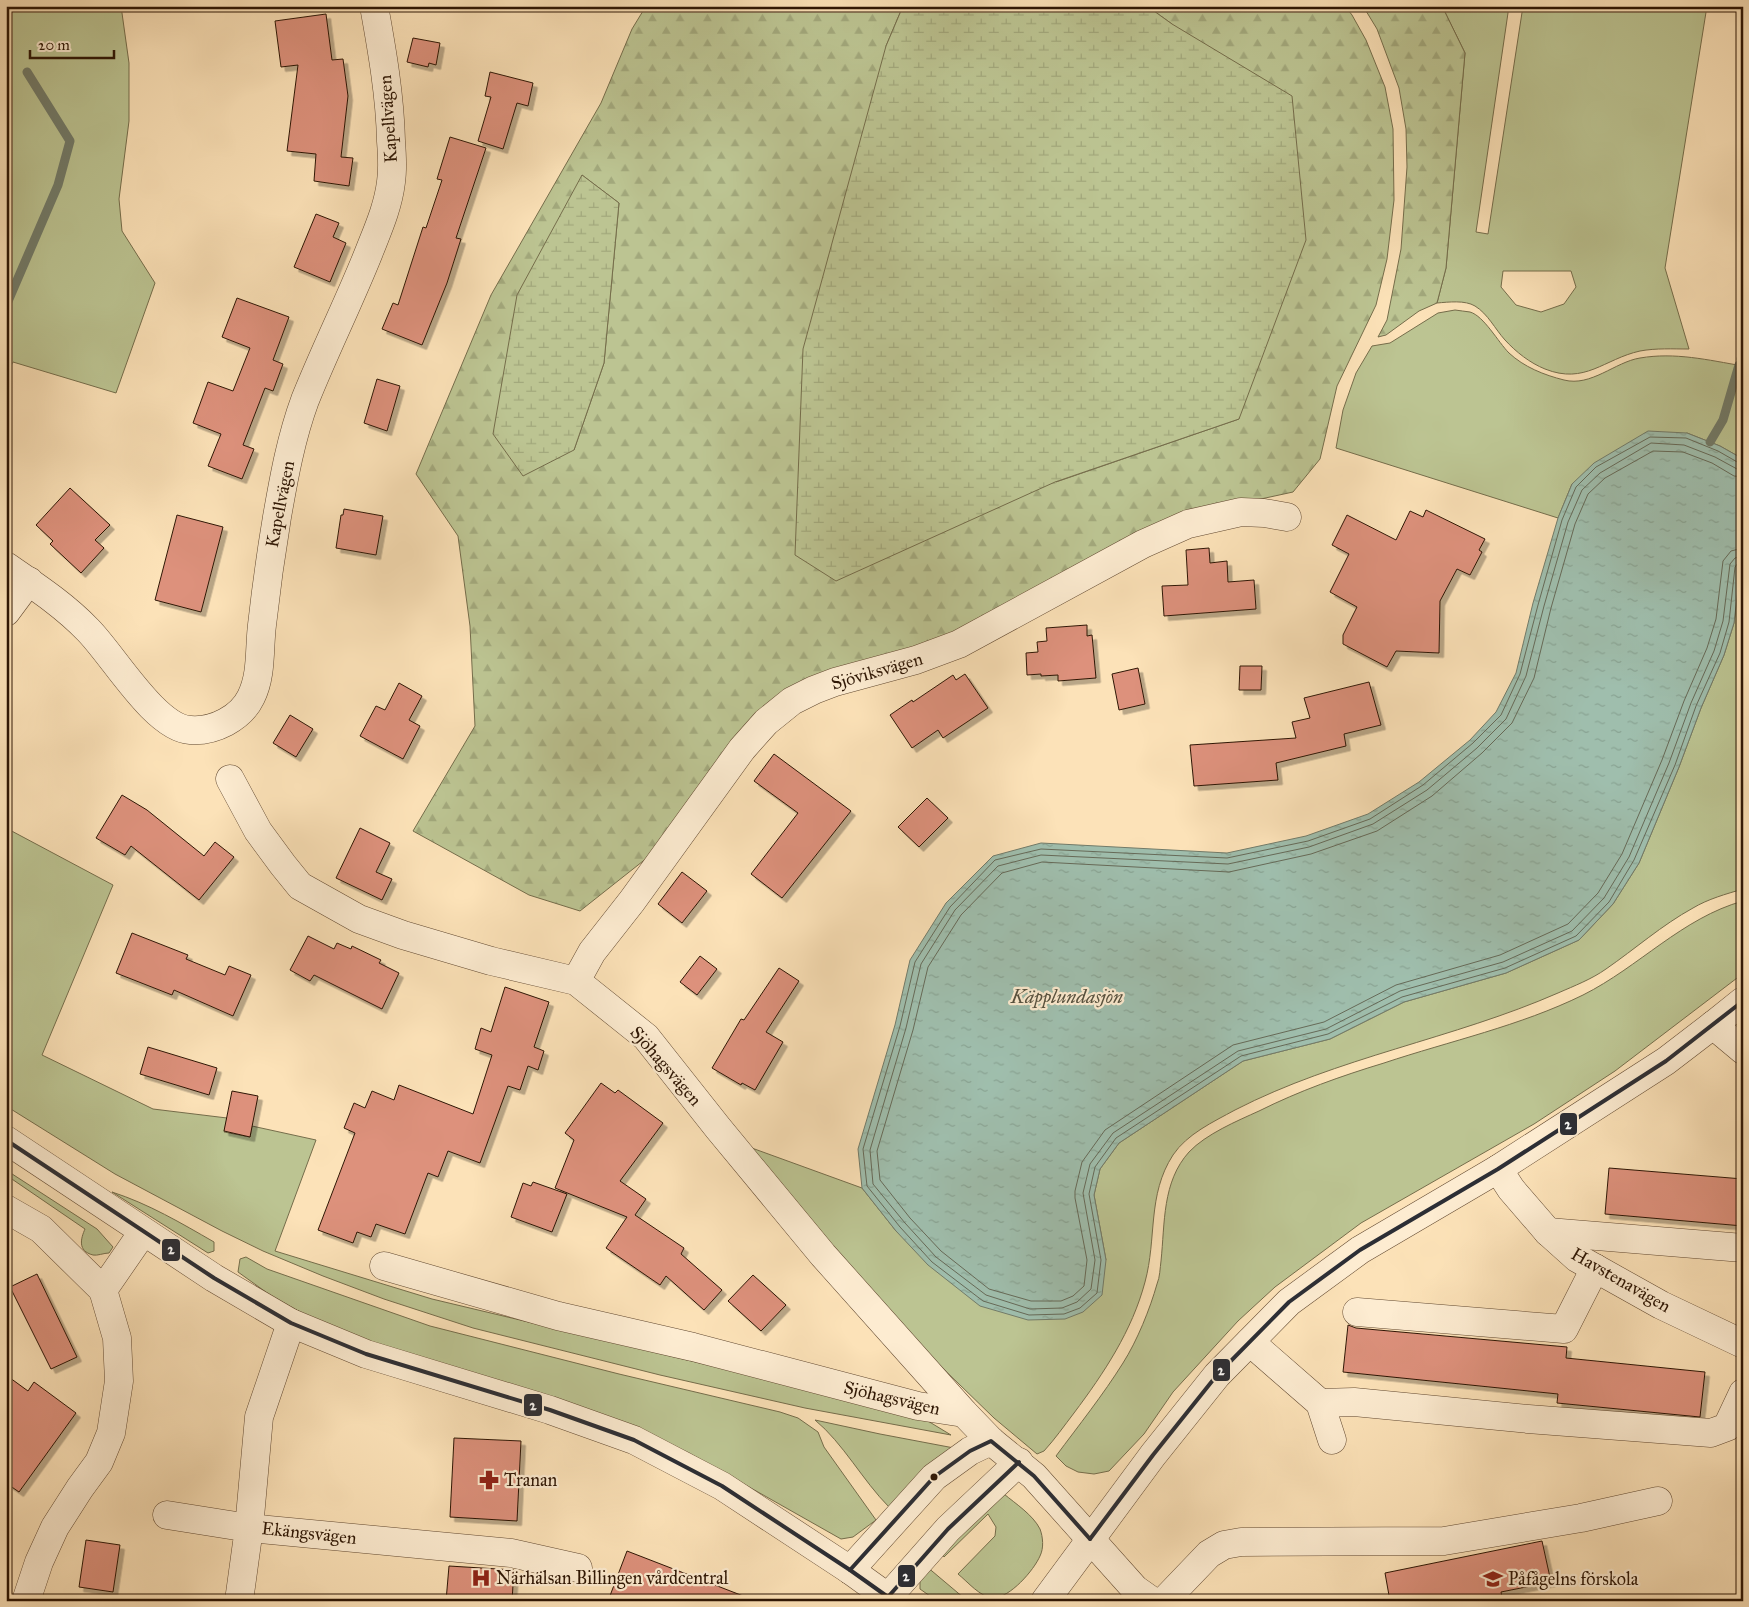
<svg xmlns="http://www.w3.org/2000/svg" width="1749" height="1607" font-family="'IM FELL Great Primer',serif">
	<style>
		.green { fill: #bcc492; stroke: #756d4b; fill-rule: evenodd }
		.forest { fill: url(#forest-firs); stroke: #756d4b; fill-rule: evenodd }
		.wetland { fill: url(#wetland-marsh); stroke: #756d4b }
		.water { fill: url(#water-ripples); stroke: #727b69 }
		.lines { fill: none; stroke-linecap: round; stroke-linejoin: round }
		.shore { stroke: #666a58; stroke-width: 1 }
		.stream { stroke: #727b69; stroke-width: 9 }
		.building { fill: #dd917c; stroke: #2e1604; filter: url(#shadow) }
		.minor-casing { stroke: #624931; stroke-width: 29 }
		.minor { stroke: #fdecd1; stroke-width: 28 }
		.bus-1-casing { stroke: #fdecd1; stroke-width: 8 }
		.bus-1 { stroke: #2c2e35; stroke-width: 4 }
		.bus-dot { fill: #2e1604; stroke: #fdecd1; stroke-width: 2 }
		.labels { text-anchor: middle; stroke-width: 4.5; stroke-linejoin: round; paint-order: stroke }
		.street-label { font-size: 18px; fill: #2e1604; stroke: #fdecd1 }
		.poi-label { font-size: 18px; fill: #2e1604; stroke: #fdecd1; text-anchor: start }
		.water-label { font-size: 19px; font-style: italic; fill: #56513f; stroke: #fdecd1 }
		.line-badge { stroke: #fdecd1; stroke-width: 2 }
		.badge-label { font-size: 14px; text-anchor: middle; font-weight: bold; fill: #fff }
	</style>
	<defs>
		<pattern id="forest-firs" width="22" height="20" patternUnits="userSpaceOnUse" patternTransform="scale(1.25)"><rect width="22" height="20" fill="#bcc492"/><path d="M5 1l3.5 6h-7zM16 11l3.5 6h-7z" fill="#a2a87c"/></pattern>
		<pattern id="wetland-marsh" width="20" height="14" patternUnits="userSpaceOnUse" patternTransform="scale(1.25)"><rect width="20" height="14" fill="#bcc492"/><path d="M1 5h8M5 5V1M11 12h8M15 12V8" fill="none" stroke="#a2a87c"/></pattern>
		<pattern id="water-ripples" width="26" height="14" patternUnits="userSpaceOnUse" patternTransform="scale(1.25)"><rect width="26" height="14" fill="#9fbead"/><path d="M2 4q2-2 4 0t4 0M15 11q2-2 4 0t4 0" fill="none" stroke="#89a393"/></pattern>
		<filter id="shadow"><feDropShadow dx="4.5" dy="4.5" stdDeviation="0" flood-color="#0004"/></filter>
	</defs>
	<rect width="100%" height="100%" fill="#fce2b8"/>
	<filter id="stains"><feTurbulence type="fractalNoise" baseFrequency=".004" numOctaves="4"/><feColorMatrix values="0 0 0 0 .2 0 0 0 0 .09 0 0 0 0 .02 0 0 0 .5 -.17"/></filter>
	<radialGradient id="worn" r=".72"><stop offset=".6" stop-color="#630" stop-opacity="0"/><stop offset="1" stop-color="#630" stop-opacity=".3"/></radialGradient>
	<g class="green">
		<polygon points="6,6 121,6 129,63 129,121 119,199 122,231 155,283 116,393 13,362 6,375"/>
		<path d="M 1442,6 L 1509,6 L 1476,232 L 1488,234 L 1523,6 L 1707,6 L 1665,268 L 1689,349 C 1673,349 1656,348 1640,351 C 1604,359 1585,385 1545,369 C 1530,363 1516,352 1505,340 C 1495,329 1488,314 1475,306 C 1465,300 1449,302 1437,303 L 1446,268 L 1465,53 ZM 1503,271 L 1571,271 L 1576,287 L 1564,304 L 1541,312 L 1516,305 L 1501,287 Z"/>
		<path d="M 1455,310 C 1460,311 1465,311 1470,312 C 1484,316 1498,342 1509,353 C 1524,367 1544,375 1564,380 C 1591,387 1615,362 1640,358 C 1675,352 1708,360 1743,366 L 1743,459 L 1720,446 L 1687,433 L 1572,484 L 1558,518 L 1336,448 L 1343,410 L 1356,373 L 1372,346 L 1390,343 L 1438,313 Z"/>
		<path d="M 1743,546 L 1743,889 C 1726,894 1708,899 1693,908 C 1662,925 1635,949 1606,969 C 1592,979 1574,986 1558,993 C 1453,1039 1338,1057 1235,1110 C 1213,1122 1187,1134 1173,1155 C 1147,1195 1157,1238 1145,1282 C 1132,1331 1104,1373 1074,1413 C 1064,1426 1055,1439 1044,1451 L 1037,1454 L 994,1418 L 925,1351 L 738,1143 L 862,1188 L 896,1231 L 1106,1260 L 1094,1195 L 1100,1169 L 1119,1143 L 1243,1061 L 1330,1039 L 1404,1002 L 1506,973 L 1579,940 L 1613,904 L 1639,863 L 1679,767 L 1701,708 L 1724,655 L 1734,623 Z"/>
		<polygon points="6,828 113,885 42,1055 153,1109 227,1118 224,1132 250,1137 252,1126 316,1140 275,1251 432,1299 918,1415 951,1435 805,1408 660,1375 473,1328 384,1299 323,1276 263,1251 222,1231 115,1174 6,1106"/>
		<path d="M 1743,901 L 1743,973 L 1741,975 L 1615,1071 L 1534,1124 L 1361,1223 L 1275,1287 L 1238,1321 L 1173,1392 L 1144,1434 L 1109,1471 L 1094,1474 L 1078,1472 L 1066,1466 L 1056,1456 C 1079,1425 1103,1395 1123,1363 C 1137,1341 1150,1309 1157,1284 C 1160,1277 1160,1268 1161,1261 C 1165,1223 1162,1182 1189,1152 C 1206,1134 1237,1121 1259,1111 C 1299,1091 1341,1076 1384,1063 C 1450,1041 1520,1026 1583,995 C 1639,967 1682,918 1743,901 Z"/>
		<path d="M 6,1170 L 97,1229 L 113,1247 L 109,1253 C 104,1253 97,1256 93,1255 C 77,1251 81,1238 85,1229 L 6,1175 Z"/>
		<path d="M 112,1192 C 149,1204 181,1223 214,1242 L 214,1251 L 208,1253 Z"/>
		<polygon points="246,1257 267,1269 430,1326 619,1374 780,1412 798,1418 818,1432 824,1447 876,1520 853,1537 841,1539 689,1453 618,1420 357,1338 309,1317 270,1295 238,1272 240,1259"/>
		<path d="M 815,1420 L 880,1434 L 954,1448 L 889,1507 C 863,1481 843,1443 815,1420 Z"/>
		<path d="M 1004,1494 C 1016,1504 1033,1515 1040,1529 C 1043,1537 1044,1548 1040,1556 C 1034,1570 1010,1598 993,1598 C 980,1597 968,1582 958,1574 L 995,1536 L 996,1527 L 988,1514 L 944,1557 L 940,1551 Z"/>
		<polygon points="926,1566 964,1598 962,1601 937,1601 920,1589 920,1580"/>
	</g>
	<g class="forest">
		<path d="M 646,6 L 903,6 L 886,46 L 1056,482 L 1239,419 L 1172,24 L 1147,6 L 1345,6 L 1352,15 L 1366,40 L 1385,87 L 1393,129 L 1394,200 L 1387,259 L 1376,305 L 1337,386 L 1320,459 L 1293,492 L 1215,509 L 944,642 L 812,681 L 657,850 L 580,911 L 529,895 L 413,831 L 475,726 L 470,626 L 458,536 L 416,474 L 491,295 L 601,103 L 632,29 ZM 582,175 L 619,203 L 604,363 L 574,450 Z"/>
		<polygon points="1363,6 1442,6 1465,53 1446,268 1437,303 1419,311 1386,335 1378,337 1387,320 1401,249 1407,167 1406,129 1399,88 1377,29"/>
	</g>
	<g class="wetland">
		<polygon points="903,6 1147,6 1172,24 1292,96 1306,240 1239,419 1055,482 836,581 795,555 803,349 886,46"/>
		<polygon points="582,175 619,203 604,363 574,450 523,476 493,434 517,295"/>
	</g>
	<polygon class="water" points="1648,431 1687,433 1720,446 1743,459 1743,546 1734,623 1724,655 1701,708 1679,767 1639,863 1613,904 1579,940 1506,973 1404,1002 1330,1039 1243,1061 1119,1143 1100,1169 1094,1195 1106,1260 1102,1295 1083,1312 1065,1319 1028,1320 980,1306 928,1265 896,1231 862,1188 858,1149 895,1025 910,960 946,903 993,856 1041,843 1227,853 1306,836 1368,814 1419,782 1470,740 1496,712 1516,673 1533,603 1558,518 1572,484 1594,463"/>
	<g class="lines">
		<g class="shore">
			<polyline points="1743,463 1739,463 1718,451 1686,438 1650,437 1596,467 1576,487 1562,520 1538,605 1520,674 1501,715 1473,743 1423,785 1370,819 1308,841 1227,858 1041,849 995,860 950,907 915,962 900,1026 863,1149 867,1186 900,1227 932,1262 983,1301 1029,1315 1064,1314 1080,1308 1097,1293 1101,1260 1089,1194 1095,1167 1116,1138 1241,1056 1328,1034 1402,997 1505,968 1576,936 1609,902 1634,860 1675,765 1696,706 1720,653 1729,622 1735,567 1738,563 1743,562"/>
			<polyline points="1743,470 1737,469 1715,457 1684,445 1651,443 1600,473 1582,490 1568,522 1544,606 1526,676 1506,719 1477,748 1427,790 1373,824 1309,847 1228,864 1041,855 998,866 955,910 921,964 906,1028 870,1150 873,1184 905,1223 936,1257 986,1295 1030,1309 1062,1308 1077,1302 1091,1289 1095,1260 1083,1193 1090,1164 1113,1133 1238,1051 1326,1029 1400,991 1503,962 1572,931 1604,898 1629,857 1669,763 1691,703 1714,651 1723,621 1730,564 1735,558 1743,556"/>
			<polyline points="1743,477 1734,476 1712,463 1683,452 1653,451 1605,478 1588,494 1575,524 1551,608 1534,678 1512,723 1482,753 1432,796 1377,831 1311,854 1229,872 1042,862 1002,873 961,915 928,967 913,1030 877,1151 880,1180 910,1218 941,1251 989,1289 1031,1301 1061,1301 1073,1296 1084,1286 1087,1260 1075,1198 1075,1191 1082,1162 1105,1130 1233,1045 1324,1022 1396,985 1500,955 1568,924 1598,893 1622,854 1662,760 1684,701 1707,648 1716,619 1723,561 1731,551 1743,548"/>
		</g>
		<g class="stream">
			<polyline points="6,306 58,185 70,141 27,72"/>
			<polyline points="1741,359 1743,354"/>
			<polyline points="1710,442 1723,420 1739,365"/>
		</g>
	</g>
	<g class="building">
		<polygon points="326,14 332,60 343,59 348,96 341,157 353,158 349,186 314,181 316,154 287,151 298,65 281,67 275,21"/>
		<polygon points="413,38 440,43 436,65 429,63 428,67 407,62"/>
		<polygon points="490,72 533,83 528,106 517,103 503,149 478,141 491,97 485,96"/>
		<polygon points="450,137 486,148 456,238 461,239 447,283 422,345 382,329 393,303 398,305 423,227 426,228 442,180 437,179"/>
		<polygon points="316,214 339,223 333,237 346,243 330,282 294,267"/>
		<polygon points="237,298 289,317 273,360 283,364 273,391 265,388 243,445 254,449 242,479 208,466 221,434 193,423 208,382 233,391 250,348 222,337"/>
		<polygon points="377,379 400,386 387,431 364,423"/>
		<polygon points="70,488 110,525 95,540 104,548 81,573 50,544 53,541 36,525"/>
		<polygon points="344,509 383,516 376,555 336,548 341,515 343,515"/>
		<polygon points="1426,510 1485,539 1479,550 1482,552 1470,575 1457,569 1440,601 1439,653 1396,651 1387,667 1343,644 1343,635 1357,607 1330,592 1349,554 1332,545 1347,515 1396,540 1410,511 1423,517"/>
		<polygon points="177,515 223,527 201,612 155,600"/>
		<polygon points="1209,548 1210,563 1227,561 1228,582 1254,580 1256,609 1164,616 1162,586 1188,585 1186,550"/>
		<polygon points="1087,625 1087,636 1092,635 1096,678 1058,681 1058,675 1041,676 1041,674 1027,675 1026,653 1038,652 1037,642 1047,641 1046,628"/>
		<polygon points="1240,666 1262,666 1261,690 1239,690"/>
		<polygon points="1138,668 1145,704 1119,710 1112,674"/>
		<polygon points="965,674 988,708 943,738 938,730 912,748 890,715 912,700 913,702 953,675 956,680"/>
		<polygon points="1369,682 1381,725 1344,734 1346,746 1276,763 1278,780 1194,786 1190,745 1296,738 1292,722 1310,718 1304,698"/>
		<polygon points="399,683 422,696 409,720 420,726 403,759 360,736 376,706 385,710"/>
		<polygon points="290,715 313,729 296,757 273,743"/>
		<polygon points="774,754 851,811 782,898 751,874 798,813 754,781"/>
		<polygon points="122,795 147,810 204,856 215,842 234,857 199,900 131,846 125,855 96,838"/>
		<polygon points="927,798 948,818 919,847 898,827"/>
		<polygon points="360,828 390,843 376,872 392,879 382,900 336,878"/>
		<polygon points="682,872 707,891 682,923 658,904"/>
		<polygon points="132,933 188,955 186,959 225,975 229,966 251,975 233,1016 174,990 172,995 116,973"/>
		<polygon points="308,936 334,949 337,943 351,949 352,946 381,960 379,963 399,973 382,1009 314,975 310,981 290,970"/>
		<polygon points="700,956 717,969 697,995 680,982"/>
		<polygon points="779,968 799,981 766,1032 783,1042 755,1090 742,1083 741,1085 712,1068 741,1019 744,1020"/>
		<polygon points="505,987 549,1002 534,1047 544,1051 538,1070 528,1066 520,1090 508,1086 480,1163 448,1151 438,1177 428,1173 405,1234 376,1224 371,1237 357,1232 353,1243 318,1230 355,1133 344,1128 354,1103 365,1108 372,1091 394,1100 399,1085 473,1114 492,1055 475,1049 481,1028 491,1032"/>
		<polygon points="148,1047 217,1068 209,1095 140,1074"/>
		<polygon points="601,1083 615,1093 618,1090 663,1123 620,1181 646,1199 635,1215 684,1248 681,1254 722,1290 704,1310 666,1276 660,1285 606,1248 627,1217 555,1188 574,1140 565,1133"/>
		<polygon points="232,1091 258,1096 250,1137 224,1131"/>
		<polygon points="1609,1168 1743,1179 1743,1226 1605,1214"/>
		<polygon points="533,1182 567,1194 552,1232 511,1217 523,1183 531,1186"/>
		<polygon points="37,1274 77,1357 51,1369 10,1287"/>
		<polygon points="753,1275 786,1305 761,1331 728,1301"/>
		<polygon points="1348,1325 1356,1328 1567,1347 1566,1358 1705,1372 1700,1417 1557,1403 1558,1394 1343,1372"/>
		<polygon points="6,1375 28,1391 34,1382 76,1413 19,1492 6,1483"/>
		<polygon points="454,1438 521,1441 517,1521 450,1517"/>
		<polygon points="86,1540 120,1545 113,1592 79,1587"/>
		<polygon points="1542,1541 1551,1582 1501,1592 1503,1601 1390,1601 1385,1573"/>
		<polygon points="627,1551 751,1599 751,1601 608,1601"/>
		<polygon points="449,1566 514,1570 512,1601 446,1601"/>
	</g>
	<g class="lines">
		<defs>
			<g id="minor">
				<path d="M 6,566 C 35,586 64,605 88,630 C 113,655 155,728 190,730 C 214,732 241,718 251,697 C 262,675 259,649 262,625 C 266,589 271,553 277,517 C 284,477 291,438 305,400 C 325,350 349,302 369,252 C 378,229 388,207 391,182 C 393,169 392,154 391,141 C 390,96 382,50 374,6"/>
				<polyline points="6,612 29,581"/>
				<polyline points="230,779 258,831 283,865 300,886 359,919 403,935 491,961 576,981 646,1037 718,1128 823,1255 964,1413 991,1441 1034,1476 1135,1589 1152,1601"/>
				<polyline points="576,981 592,952 632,901 742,749 766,722 792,701 814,690 835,682 916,660 959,644 1143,544 1188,524 1241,512 1264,513 1287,517"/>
				<polyline points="1713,1025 1743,1050"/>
				<polyline points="6,1140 214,1278 291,1323 366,1354 550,1410 634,1440 722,1486 850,1570 893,1601"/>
				<polyline points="1498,1169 1511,1189 1548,1232 1577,1258 1661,1305 1743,1344"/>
				<polyline points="6,1209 41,1229 103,1290 143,1232"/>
				<polyline points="1548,1232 1743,1248"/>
				<polyline points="384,1266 558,1316 693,1347 918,1406 964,1413"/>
				<polyline points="1357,1312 1564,1329 1595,1268"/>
				<polyline points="291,1323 259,1417 249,1528 511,1553 578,1568"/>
				<polyline points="1250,1342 1320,1403 1332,1440"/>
				<polyline points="1320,1403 1354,1402 1528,1419 1711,1433 1727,1427 1743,1393"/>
				<polyline points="167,1515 249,1528 239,1601"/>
				<polyline points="850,1570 934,1477 970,1451 991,1441"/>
				<polyline points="888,1597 948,1529 1019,1462"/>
				<polyline points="26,1601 39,1562 55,1527 80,1488 99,1462 111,1433 119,1381 117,1338 103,1290"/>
				<polyline points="1045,1601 1153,1455 1217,1375 1289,1302 1360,1250 1498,1169 1666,1061 1713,1025 1743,1001"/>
				<polyline points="1164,1601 1209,1554 1224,1545 1241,1542 1444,1541 1581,1518 1658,1501"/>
			</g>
		</defs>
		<use href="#minor" class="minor-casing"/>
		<use href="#minor" class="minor"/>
		<defs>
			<g id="bus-1">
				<polyline points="6,1140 214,1278 291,1323 366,1354 550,1410 634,1440 722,1486 850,1570 888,1597 948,1529 1019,1462"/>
				<polyline points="1090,1539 1153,1455 1217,1375 1289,1302 1360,1250 1498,1169 1666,1061 1743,1001"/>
				<polyline points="850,1570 934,1477 970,1451 991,1441 1034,1476 1090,1539"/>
			</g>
		</defs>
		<use href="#bus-1" class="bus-1-casing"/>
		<use href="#bus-1" class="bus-1"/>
	</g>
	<defs>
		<symbol id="pharmacy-bare" viewBox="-9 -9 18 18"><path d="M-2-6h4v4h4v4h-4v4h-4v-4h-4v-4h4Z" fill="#8f2418" stroke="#fdecd1" stroke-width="2.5" paint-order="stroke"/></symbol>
		<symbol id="hospital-bare" viewBox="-9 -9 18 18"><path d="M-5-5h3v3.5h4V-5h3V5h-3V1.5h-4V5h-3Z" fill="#8f2418" stroke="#fdecd1" stroke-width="2.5" paint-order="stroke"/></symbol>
		<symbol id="school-bare" viewBox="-9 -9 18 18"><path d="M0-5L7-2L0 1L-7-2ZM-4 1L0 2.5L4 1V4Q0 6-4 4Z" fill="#8f2418" stroke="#fdecd1" stroke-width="2.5" paint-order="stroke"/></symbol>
	</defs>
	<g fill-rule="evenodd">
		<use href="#pharmacy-bare" x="475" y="1466" width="28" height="28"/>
		<use href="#hospital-bare" x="467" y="1564" width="28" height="28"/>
		<use href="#school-bare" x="1479" y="1565" width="28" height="28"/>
	</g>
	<circle class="bus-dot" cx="934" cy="1477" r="4.5"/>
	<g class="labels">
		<g class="street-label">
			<text transform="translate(388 119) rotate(-94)" y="6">Kapellvägen</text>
			<text transform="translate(280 504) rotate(-79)" y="6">Kapellvägen</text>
			<text transform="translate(877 671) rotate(-16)" y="6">Sjöviksvägen</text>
			<text transform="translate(666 1066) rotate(49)" y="6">Sjöhagsvägen</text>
			<text transform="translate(1621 1280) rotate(30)" y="6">Havstenavägen</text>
			<text transform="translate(892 1398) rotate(13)" y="6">Sjöhagsvägen</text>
			<text transform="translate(309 1533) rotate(6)" y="6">Ekängsvägen</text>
		</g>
		<g class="poi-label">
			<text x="504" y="1486">Tranan</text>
			<text x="496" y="1584">Närhälsan Billingen vårdcentral</text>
			<text x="1508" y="1585">Påfågelns förskola</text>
		</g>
		<g class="water-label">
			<text x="1067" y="1003">Käpplundasjön</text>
		</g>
	</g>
	<g class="line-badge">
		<rect x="1559" y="1112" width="19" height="24" rx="5" fill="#2c2e35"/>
		<rect x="161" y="1238" width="20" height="24" rx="5" fill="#2c2e35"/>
		<rect x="1212" y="1358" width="19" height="24" rx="5" fill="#2c2e35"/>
		<rect x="523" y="1393" width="20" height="24" rx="5" fill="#2c2e35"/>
		<rect x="897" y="1564" width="19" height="24" rx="5" fill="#2c2e35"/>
	</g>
	<g class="badge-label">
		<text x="1568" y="1129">2</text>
		<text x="171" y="1254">2</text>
		<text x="1221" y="1375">2</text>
		<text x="533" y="1410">2</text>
		<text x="906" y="1581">2</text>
	</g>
	<rect width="1749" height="1607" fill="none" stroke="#fce2b8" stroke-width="25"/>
	<rect x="8" y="8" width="1734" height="1592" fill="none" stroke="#2e1604" stroke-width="2.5"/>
	<rect x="12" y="12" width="1724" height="1582" fill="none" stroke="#2e1604"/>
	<path d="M30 50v8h84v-8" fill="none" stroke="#2e1604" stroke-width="2.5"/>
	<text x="38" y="50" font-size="15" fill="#2e1604" stroke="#fdecd1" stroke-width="4" paint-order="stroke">20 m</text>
	<rect width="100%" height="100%" filter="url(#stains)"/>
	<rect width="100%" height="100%" fill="url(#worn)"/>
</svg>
